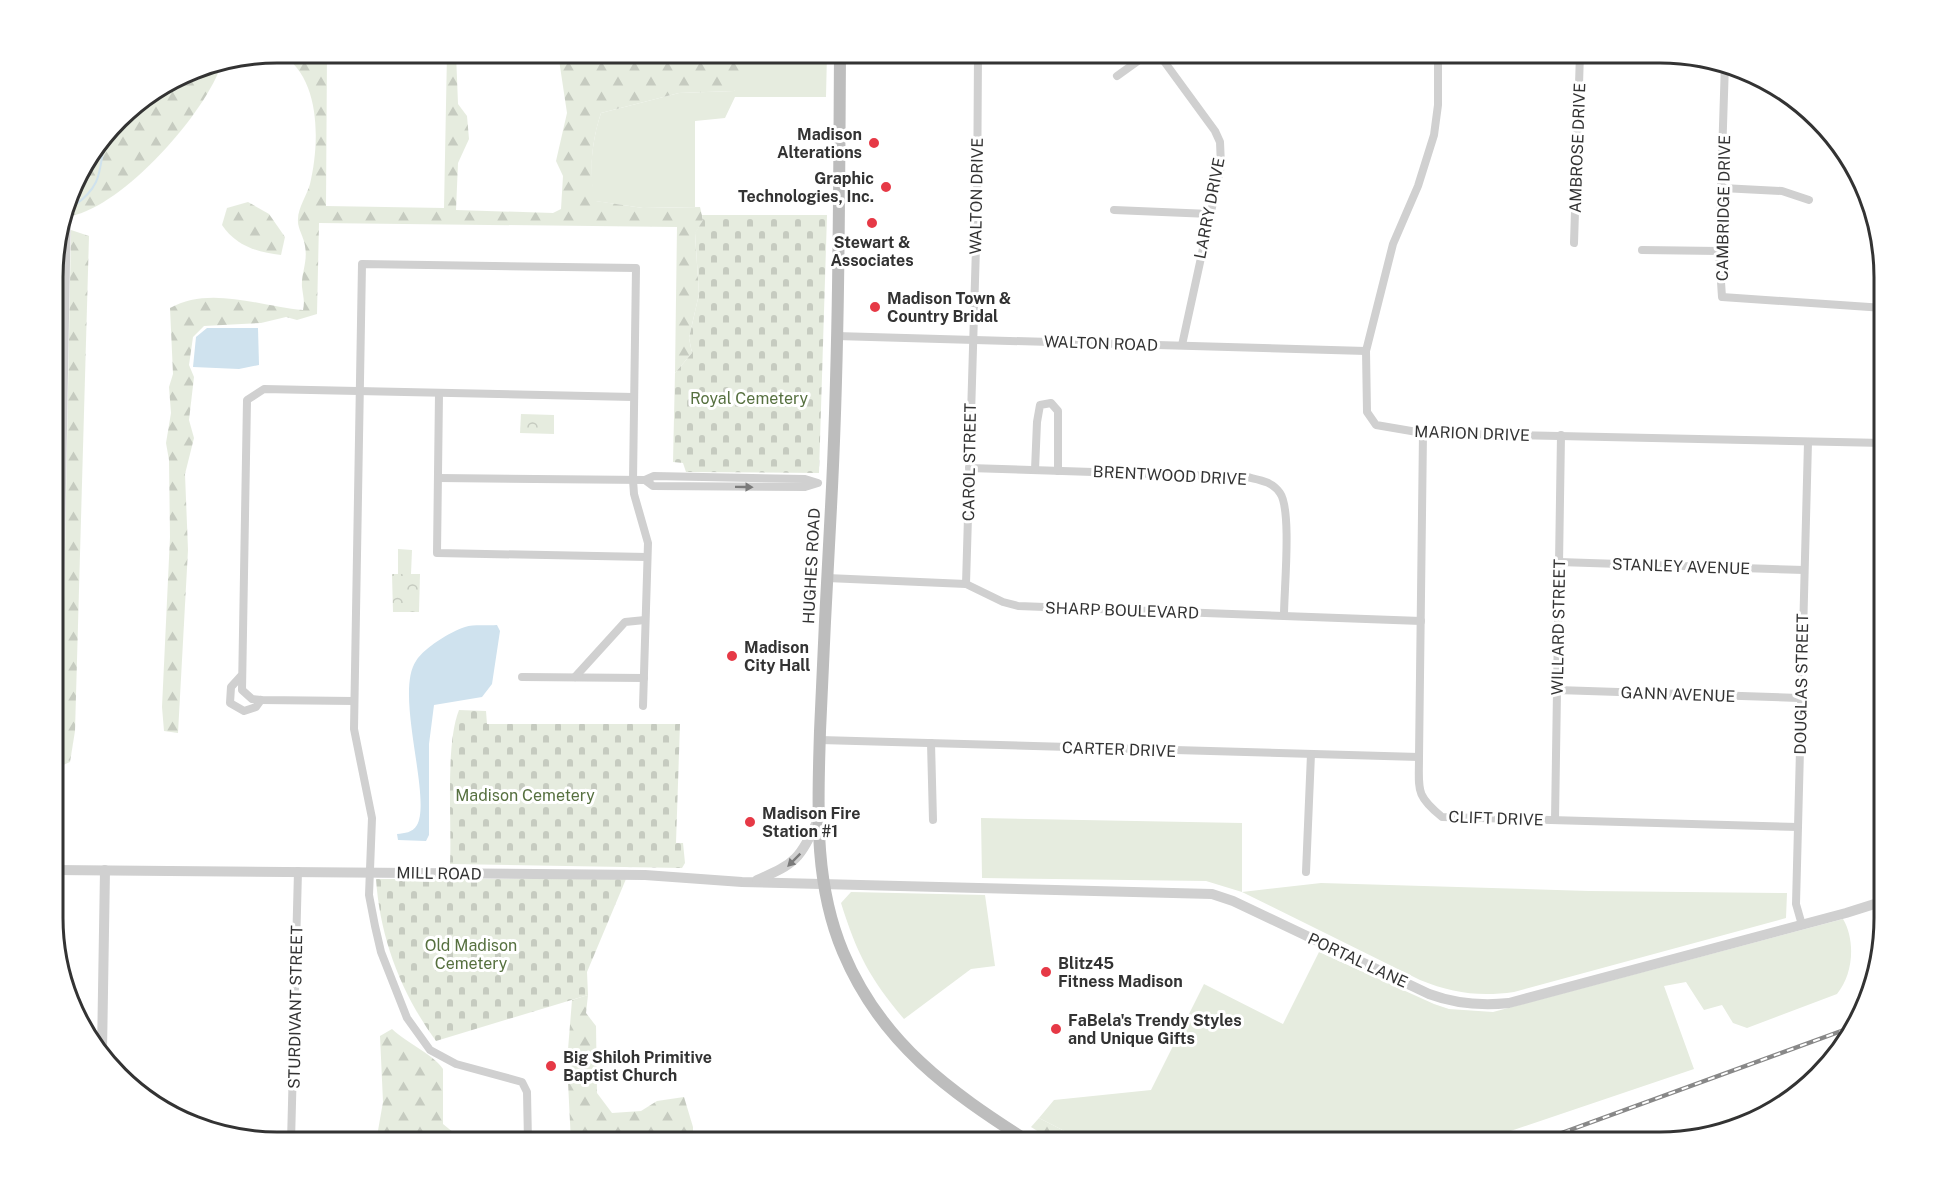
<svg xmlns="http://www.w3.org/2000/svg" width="1937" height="1195" font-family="'Public Sans',sans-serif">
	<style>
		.grass { fill: #e6ecdf }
		.forest { fill: url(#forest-firs) }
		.cemetery { fill: url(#cemetery-stones) }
		.park { fill: url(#park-crowns) }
		.water { fill: #cfe2ee }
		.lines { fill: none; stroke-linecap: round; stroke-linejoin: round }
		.stream { stroke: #cfe2ee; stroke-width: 2 }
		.minor { stroke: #d0d0d0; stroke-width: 8 }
		.tertiary { stroke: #d0d0d0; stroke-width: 10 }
		.secondary { stroke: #bdbdbd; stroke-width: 12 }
		.rail-casing { stroke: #888; stroke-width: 4.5 }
		.rail { stroke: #fff; stroke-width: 2; stroke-dasharray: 7; stroke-linecap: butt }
		.oneway { fill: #7a7a7a }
		.poi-dot { fill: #e63946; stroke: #fff; stroke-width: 2 }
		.labels { text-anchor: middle; stroke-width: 6; stroke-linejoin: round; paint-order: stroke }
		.poi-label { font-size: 16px; font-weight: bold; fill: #333; stroke: #fff; text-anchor: start }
		.street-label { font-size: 16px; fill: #333; stroke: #fff }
		.park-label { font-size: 16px; fill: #56703f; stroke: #fff }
		.rim { fill: none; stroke: #333; stroke-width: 3 }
	</style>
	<defs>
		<pattern id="forest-firs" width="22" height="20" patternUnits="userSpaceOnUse" patternTransform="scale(1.5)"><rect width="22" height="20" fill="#e6ecdf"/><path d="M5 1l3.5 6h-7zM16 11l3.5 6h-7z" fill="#c6cbc0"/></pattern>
		<pattern id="cemetery-stones" width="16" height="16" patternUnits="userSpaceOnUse" patternTransform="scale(1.5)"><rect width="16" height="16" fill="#e6ecdf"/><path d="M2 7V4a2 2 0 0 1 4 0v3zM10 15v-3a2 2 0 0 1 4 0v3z" fill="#c6cbc0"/></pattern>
		<pattern id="park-crowns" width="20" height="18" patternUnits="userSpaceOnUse" patternTransform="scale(1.5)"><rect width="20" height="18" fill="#e6ecdf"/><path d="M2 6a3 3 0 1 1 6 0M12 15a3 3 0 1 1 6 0" fill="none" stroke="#c6cbc0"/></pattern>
	</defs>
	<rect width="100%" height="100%" fill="#fff"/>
	<g class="grass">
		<path d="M 750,53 L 827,53 L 826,97 L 735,97 L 725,118 L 695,121 L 695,207 L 643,208 L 595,201 C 588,174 592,140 601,113 L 679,93 L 734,91 Z"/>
		<polygon points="398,549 412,550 411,574 398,574"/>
		<path d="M 981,818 L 1242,823 L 1242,892 L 1321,883 L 1589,891 L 1787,893 L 1786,918 L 1514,992 C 1479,997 1452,993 1420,980 L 1242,892 L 1206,881 L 982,878 Z"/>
		<path d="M 851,892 L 985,895 L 995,966 L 971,969 L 904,1019 C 870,979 857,954 841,903 Z"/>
		<path d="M 1843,919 C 1856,941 1853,975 1837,994 L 1747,1028 L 1733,1023 L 1722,1005 L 1704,1010 L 1686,982 L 1664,986 L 1694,1069 L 1478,1142 L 1086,1142 L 1039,1118 L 1054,1100 L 1151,1090 L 1204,984 L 1283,1024 L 1319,952 L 1434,1004 L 1449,1009 L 1493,1012 Z"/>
		<polygon points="1774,1103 1776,1109 1772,1113 1715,1130 1719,1122"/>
	</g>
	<g class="forest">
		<path d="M 280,53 L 327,53 L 326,206 L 444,208 L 447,53 L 456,53 L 458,104 L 467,116 L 469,139 L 458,163 L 456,210 L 553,213 L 561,209 L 563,176 L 556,161 L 567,113 L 558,53 L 750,53 L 747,77 L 734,91 L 679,93 L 601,113 C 592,140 588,174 596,201 L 643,208 L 700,207 L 703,220 L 695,234 L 699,294 L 689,338 L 692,353 L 675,373 L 677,227 L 319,223 L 317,314 L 297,320 L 286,317 L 261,323 L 204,326 L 193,337 L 189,365 L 194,377 L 189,420 L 194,438 L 185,474 L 188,550 L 178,733 L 164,731 L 162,707 L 170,537 L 169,460 L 166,443 L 171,413 L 169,387 L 173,374 L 170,308 C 210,285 262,307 303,310 C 305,301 303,296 302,287 C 301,273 308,262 305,246 C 304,237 297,228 298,219 C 298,208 307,195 310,184 C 320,142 321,77 280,53 Z"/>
		<path d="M 222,63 C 206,113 123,206 71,216 L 71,193 L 76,177 L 129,108 L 191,69 Z"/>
		<path d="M 248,202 L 269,214 L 285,237 L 281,255 C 257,252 236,246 222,225 L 227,208 Z"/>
		<polygon points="71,230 89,236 75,731 70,762 61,766"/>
		<polygon points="588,995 586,1013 596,1026 597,1093 612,1113 641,1111 657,1101 684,1097 693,1127 693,1142 571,1142 567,1062 572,1000"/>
		<path d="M 392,1029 C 406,1042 435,1056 443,1069 L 443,1124 L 465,1142 L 376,1142 L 383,1102 L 380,1036 Z"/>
		<polygon points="1039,1118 1086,1142 1055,1142 1031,1127"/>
	</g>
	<g class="cemetery">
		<polygon points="702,215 827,215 819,473 686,472 683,463 673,462 675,373 692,353 689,338 699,294 695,233 703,220"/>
		<path d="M 459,710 L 486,711 L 487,724 L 680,724 L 676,843 L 683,843 L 685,863 L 682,868 L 450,864 C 452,823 445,745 459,710 Z"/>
		<path d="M 376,879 L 626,879 L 587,972 L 588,995 L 436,1041 C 401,993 380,938 376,879 Z"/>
	</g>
	<g class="park">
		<polygon points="521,414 554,415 554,434 520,433"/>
		<polygon points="392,574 420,574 419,612 393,612"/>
	</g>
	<g class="water">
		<polygon points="207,328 258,328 259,365 239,369 193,367 196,337"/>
		<path d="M 497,625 L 500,631 L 492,684 L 482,697 L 434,705 L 429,744 L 429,835 L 426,841 L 398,840 L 397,834 C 405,833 412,833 417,825 C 432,798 394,693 416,661 C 425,647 450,632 465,627 C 474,624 488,626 497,625 Z"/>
	</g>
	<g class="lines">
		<path class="stream" d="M 75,205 C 103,185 99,170 105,139"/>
		<g class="minor">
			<polyline points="1158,53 1215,131 1220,142 1221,166 1182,345"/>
			<polyline points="1438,53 1438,105 1434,135 1418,186 1393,244 1366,351 1367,412 1376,425 1423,433 1884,443"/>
			<polyline points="1725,63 1719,251 1722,297 1884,308"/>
			<polyline points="1117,76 1149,53"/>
			<polyline points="1722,188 1782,191 1809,200"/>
			<polyline points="1114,210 1210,214"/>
			<polyline points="1574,243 1580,53"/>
			<polyline points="1642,250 1719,251"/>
			<polyline points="836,336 1366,351"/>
			<polyline points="439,394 437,553 647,557"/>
			<path d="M 1423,433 L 1419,757 C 1419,790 1415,795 1442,817 L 1798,827"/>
			<path d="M 969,468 L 1247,477 C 1259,480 1272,481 1280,493 C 1292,510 1284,590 1284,615"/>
			<polyline points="1035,470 1037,422 1040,405 1051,403 1058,411 1058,471"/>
			<polyline points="439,478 645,480 654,476 805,479 818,483 805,487 653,486 645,480"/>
			<polyline points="1559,562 1804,570"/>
			<polyline points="827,578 966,584 1003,602 1018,606 1421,621"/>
			<polyline points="966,584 977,213 978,53"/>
			<polyline points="241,676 231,687 230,703 244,711 256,707 261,700"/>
			<polyline points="522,677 644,678"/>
			<polyline points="575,677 625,622 645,620"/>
			<polyline points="1557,690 1799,698"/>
			<polyline points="354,701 261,700 252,699 242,690 247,400 264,389 633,397"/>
			<polyline points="820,740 1419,757"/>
			<polyline points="931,743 933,820"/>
			<polyline points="1555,820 1561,435"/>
			<polyline points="55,870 67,207"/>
			<polyline points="1306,872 1311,754"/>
			<polyline points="1802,925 1796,904 1808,442"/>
			<polyline points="291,1142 298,871"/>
			<polyline points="528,1142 527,1092 522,1082 456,1064 430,1050 407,1018 381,952 375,926 369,895 372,818 354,729 362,264 636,268 633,480 634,494 648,543 643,706"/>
		</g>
		<g class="tertiary">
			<path d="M 54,870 L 645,875 L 742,882 L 1212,894 L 1233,901 L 1429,994 C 1456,1004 1481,1006 1509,1003 L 1846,913 L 1884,901"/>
			<path d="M 757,880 C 797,863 799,859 818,820"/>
			<polyline points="102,1052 105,870"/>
		</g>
		<path class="secondary" d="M 840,53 C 839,204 839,356 831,507 C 827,582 823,656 820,731 C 818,805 813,881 843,952 C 881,1043 949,1091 1029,1142"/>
		<defs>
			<polyline id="rail" points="1537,1142 1855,1026"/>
		</defs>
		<use href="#rail" class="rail-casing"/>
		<use href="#rail" class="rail"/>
	</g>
	<defs><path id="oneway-solid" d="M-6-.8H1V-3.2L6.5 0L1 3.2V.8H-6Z" transform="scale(1.5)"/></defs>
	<g class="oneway">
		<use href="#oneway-solid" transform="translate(744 487) rotate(1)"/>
		<use href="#oneway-solid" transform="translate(794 860) rotate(135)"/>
	</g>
	<g class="poi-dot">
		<circle cx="874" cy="143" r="6"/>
		<circle cx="886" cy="187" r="6"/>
		<circle cx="872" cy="223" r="6"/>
		<circle cx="875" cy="307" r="6"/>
		<circle cx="732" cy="656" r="6"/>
		<circle cx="750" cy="822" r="6"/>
		<circle cx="1046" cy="972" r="6"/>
		<circle cx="1056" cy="1029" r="6"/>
		<circle cx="551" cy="1066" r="6"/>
	</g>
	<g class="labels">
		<g class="poi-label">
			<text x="862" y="140" text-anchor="end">Madison<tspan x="862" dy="18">Alterations</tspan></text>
			<text x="874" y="184" text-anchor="end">Graphic<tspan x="874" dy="18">Technologies, Inc.</tspan></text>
			<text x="872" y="248" text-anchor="middle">Stewart &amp;<tspan x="872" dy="18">Associates</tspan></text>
			<text x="887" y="304">Madison Town &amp;<tspan x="887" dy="18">Country Bridal</tspan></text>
			<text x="744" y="653">Madison<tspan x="744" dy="18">City Hall</tspan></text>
			<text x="762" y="819">Madison Fire<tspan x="762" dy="18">Station #1</tspan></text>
			<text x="1058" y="969">Blitz45<tspan x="1058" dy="18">Fitness Madison</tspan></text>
			<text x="1068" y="1026">FaBela's Trendy Styles<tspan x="1068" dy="18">and Unique Gifts</tspan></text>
			<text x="563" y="1063">Big Shiloh Primitive<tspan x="563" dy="18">Baptist Church</tspan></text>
		</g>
		<g class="street-label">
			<text transform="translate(1577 148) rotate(-88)" y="6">AMBROSE DRIVE</text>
			<text transform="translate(976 196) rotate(-89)" y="6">WALTON DRIVE</text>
			<text transform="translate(1209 208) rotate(-79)" y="6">LARRY DRIVE</text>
			<text transform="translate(1723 208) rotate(-89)" y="6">CAMBRIDGE DRIVE</text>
			<text transform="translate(1101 343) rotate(2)" y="6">WALTON ROAD</text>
			<text transform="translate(1472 433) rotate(2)" y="6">MARION DRIVE</text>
			<text transform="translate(969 462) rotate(-89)" y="6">CAROL STREET</text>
			<text transform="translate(1170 475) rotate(3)" y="6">BRENTWOOD DRIVE</text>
			<text transform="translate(811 566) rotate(-87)" y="6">HUGHES ROAD</text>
			<text transform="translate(1681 566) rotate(2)" y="6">STANLEY AVENUE</text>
			<text transform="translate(1122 610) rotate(2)" y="6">SHARP BOULEVARD</text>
			<text transform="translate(1558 627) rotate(-89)" y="6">WILLARD STREET</text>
			<text transform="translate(1801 684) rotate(-89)" y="6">DOUGLAS STREET</text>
			<text transform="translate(1678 694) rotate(2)" y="6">GANN AVENUE</text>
			<text transform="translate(1119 749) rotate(2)" y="6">CARTER DRIVE</text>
			<text transform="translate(1496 818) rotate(2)" y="6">CLIFT DRIVE</text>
			<text transform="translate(439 873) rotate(1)" y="6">MILL ROAD</text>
			<text transform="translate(1358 960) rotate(25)" y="6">PORTAL LANE</text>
			<text transform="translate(295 1007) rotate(-89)" y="6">STURDIVANT STREET</text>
		</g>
		<g class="park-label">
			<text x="749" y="404">Royal Cemetery</text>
			<text x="525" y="801">Madison Cemetery</text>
			<text x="471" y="951">Old Madison<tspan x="471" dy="18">Cemetery</tspan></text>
		</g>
	</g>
	<path d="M0 0H1937V1195H0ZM277 63H1660A214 214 0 0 1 1874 277V918A214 214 0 0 1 1660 1132H277A214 214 0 0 1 63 918V277A214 214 0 0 1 277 63Z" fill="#fff" fill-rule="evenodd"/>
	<path class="rim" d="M277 63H1660A214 214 0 0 1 1874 277V918A214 214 0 0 1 1660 1132H277A214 214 0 0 1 63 918V277A214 214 0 0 1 277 63Z"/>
</svg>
